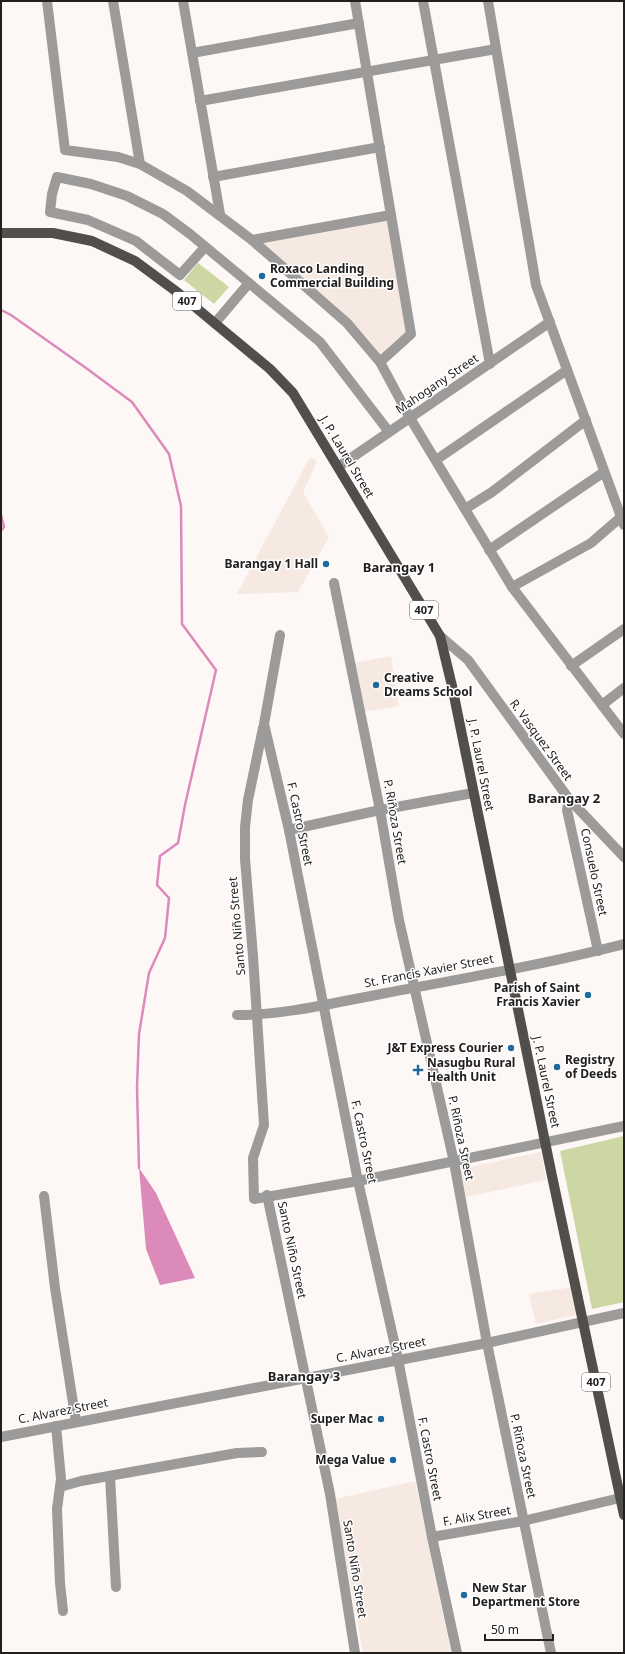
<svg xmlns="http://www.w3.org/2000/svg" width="625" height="1654" font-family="'Noto Sans',sans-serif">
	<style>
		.built { fill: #f6e9e2 }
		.green { fill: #ccd7a3 }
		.water { fill: #dc8aba }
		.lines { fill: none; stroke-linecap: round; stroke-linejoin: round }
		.stream { stroke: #dc8aba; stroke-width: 2.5 }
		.minor { stroke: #9c9b99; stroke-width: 10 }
		.primary { stroke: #514f4c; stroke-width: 10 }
		.poi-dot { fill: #20699d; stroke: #fff; stroke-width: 1.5 }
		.labels { text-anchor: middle; stroke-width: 3; stroke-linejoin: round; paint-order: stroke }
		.shield { fill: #fff; stroke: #646362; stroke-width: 1 }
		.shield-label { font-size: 11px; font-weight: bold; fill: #22201f }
		.poi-label { font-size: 12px; font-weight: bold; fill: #22201f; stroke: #fff; text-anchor: start }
		.street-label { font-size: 12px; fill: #22201f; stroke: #fff }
		.neighbourhood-label { font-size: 13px; font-weight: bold; fill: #22201f; stroke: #fff }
	</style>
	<rect width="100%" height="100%" fill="#fdf7f5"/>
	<g class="built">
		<polygon points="388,221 409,333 380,359 259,244"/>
		<polygon points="310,457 317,461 303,492 329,537 298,592 237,594"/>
		<polygon points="391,656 399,706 362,712 353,663"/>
		<polygon points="541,1152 546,1180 466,1197 460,1169"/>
		<polygon points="573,1287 580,1314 536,1324 529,1294"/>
		<polygon points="415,1481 451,1653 363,1653 335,1499"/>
	</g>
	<g class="green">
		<polygon points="198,263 229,287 214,304 184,280"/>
		<polygon points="624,1136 624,1302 592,1309 560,1151"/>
	</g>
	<polygon class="water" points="139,1168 156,1193 195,1278 160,1285 146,1249"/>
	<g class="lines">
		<g class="stream">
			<polyline points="1,310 11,315 86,368 132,402 169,454 181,506 182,624 216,670 185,805 178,843 160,856 157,885 169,898 165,938 149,973 139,1034 137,1087 139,1168"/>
			<polyline points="1,515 4,527 1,531"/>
		</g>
		<g class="minor">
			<polyline points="47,1 65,150 118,157 140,164 187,191 252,240 347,323 380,362 410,418 512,587 624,734"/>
			<polyline points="113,1 140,164"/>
			<polyline points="183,1 220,214"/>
			<polyline points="355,1 411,334 380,362"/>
			<polyline points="423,1 490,364"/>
			<polyline points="488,1 536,285 624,525"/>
			<polyline points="192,53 359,23"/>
			<polyline points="200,101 496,49"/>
			<polyline points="213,177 380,147"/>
			<polyline points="252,240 391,215"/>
			<polyline points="205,247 180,275 136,241 88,220 50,212 52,194 57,177 91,184 127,196 163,214 190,234 320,342 386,428"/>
			<polyline points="215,323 249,283"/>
			<polyline points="436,460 567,370"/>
			<polyline points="338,467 550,322"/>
			<polyline points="465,509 492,492 586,420"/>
			<polyline points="489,550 604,472"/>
			<polyline points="334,583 380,810 399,920 454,1162 487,1343 551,1653"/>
			<polyline points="512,587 591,543 621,517"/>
			<polyline points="280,635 264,724 289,830 358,1181 398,1359 432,1537 457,1653"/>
			<polyline points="440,636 468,660 569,799 624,857"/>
			<polyline points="571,666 624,629"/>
			<polyline points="602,705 624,688"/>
			<polyline points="263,728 248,800 245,827 245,859 253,956 264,1125 253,1158 254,1199 358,1181 624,1126"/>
			<polyline points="569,799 567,810 598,951"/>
			<polyline points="289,830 380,810 473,793"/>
			<path d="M 237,1015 C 287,1015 337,1002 386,993 C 466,978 546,964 624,944"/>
			<polyline points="267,1195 330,1494 355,1653"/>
			<polyline points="44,1196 55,1288 76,1422"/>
			<polyline points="56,1426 61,1479 57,1509 60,1583 63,1611"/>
			<polyline points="1,1437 487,1343 624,1313"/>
			<polyline points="110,1476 116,1587"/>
			<polyline points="60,1487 81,1481 237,1453 262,1452"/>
			<polyline points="432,1537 523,1521 620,1498"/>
		</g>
		<polyline class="primary" points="1,233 53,233 92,241 135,261 177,292 270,369 293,393 440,636 452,686 552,1176 624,1515"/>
	</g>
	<g class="poi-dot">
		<circle cx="262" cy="276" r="4"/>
		<circle cx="326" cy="564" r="4"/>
		<circle cx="376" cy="685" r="4"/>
		<circle cx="588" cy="995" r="4"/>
		<circle cx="511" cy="1048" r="4"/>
		<circle cx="557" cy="1067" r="4"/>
		<path d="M416 1064h4v4h4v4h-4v4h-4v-4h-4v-4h4z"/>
		<circle cx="381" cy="1419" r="4"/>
		<circle cx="393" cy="1460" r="4"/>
		<circle cx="464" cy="1595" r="4"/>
	</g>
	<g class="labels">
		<g class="shield">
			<rect x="173" y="292" width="28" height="18" rx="3"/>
			<rect x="410" y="601" width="28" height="18" rx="3"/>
			<rect x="582" y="1373" width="28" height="18" rx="3"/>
		</g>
		<g class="shield-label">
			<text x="187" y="305">407</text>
			<text x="424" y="614">407</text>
			<text x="596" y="1386">407</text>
		</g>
		<g class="poi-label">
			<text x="270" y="273">Roxaco Landing<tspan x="270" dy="14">Commercial Building</tspan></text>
			<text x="318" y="568" text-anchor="end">Barangay 1 Hall</text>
			<text x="384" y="682">Creative<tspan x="384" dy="14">Dreams School</tspan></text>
			<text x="580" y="992" text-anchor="end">Parish of Saint<tspan x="580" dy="14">Francis Xavier</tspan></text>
			<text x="503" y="1052" text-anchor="end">J&amp;T Express Courier</text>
			<text x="565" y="1064">Registry<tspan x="565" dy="14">of Deeds</tspan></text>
			<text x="427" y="1067">Nasugbu Rural<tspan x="427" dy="14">Health Unit</tspan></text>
			<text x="373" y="1423" text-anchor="end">Super Mac</text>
			<text x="385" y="1464" text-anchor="end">Mega Value</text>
			<text x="472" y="1592">New Star<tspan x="472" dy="14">Department Store</tspan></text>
		</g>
		<g class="street-label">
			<text transform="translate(437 384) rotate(-34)" y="4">Mahogany Street</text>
			<text transform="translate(347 457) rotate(59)" y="4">J. P. Laurel Street</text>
			<text transform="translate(541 740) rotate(54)" y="4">R. Vasquez Street</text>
			<text transform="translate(481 765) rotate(79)" y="4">J. P. Laurel Street</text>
			<text transform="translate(395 822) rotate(80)" y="4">P. Riñoza Street</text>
			<text transform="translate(300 824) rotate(78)" y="4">F. Castro Street</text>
			<text transform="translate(594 872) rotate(78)" y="4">Consuelo Street</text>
			<text transform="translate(237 926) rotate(-95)" y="4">Santo Niño Street</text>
			<text transform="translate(429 971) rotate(-11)" y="4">St. Francis Xavier Street</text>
			<text transform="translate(546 1082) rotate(78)" y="4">J. P. Laurel Street</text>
			<text transform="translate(461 1138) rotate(78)" y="4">P. Riñoza Street</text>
			<text transform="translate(364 1142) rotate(78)" y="4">F. Castro Street</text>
			<text transform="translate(292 1250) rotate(78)" y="4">Santo Niño Street</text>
			<text transform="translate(381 1350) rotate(-11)" y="4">C. Alvarez Street</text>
			<text transform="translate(63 1411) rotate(-11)" y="4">C. Alvarez Street</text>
			<text transform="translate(523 1456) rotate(78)" y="4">P. Riñoza Street</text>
			<text transform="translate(430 1459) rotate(79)" y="4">F. Castro Street</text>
			<text transform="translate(477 1516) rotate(-10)" y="4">F. Alix Street</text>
			<text transform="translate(355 1569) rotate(81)" y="4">Santo Niño Street</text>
		</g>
		<g class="neighbourhood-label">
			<text x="399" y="572">Barangay 1</text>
			<text x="564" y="803">Barangay 2</text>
			<text x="304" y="1381">Barangay 3</text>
		</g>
	</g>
	<rect width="625" height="1654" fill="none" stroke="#22201f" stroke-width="4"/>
	<path d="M485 1634v6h68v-6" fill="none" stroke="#22201f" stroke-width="2"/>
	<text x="491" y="1634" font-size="12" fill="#22201f" stroke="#ffffff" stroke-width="3" paint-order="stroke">50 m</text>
</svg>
